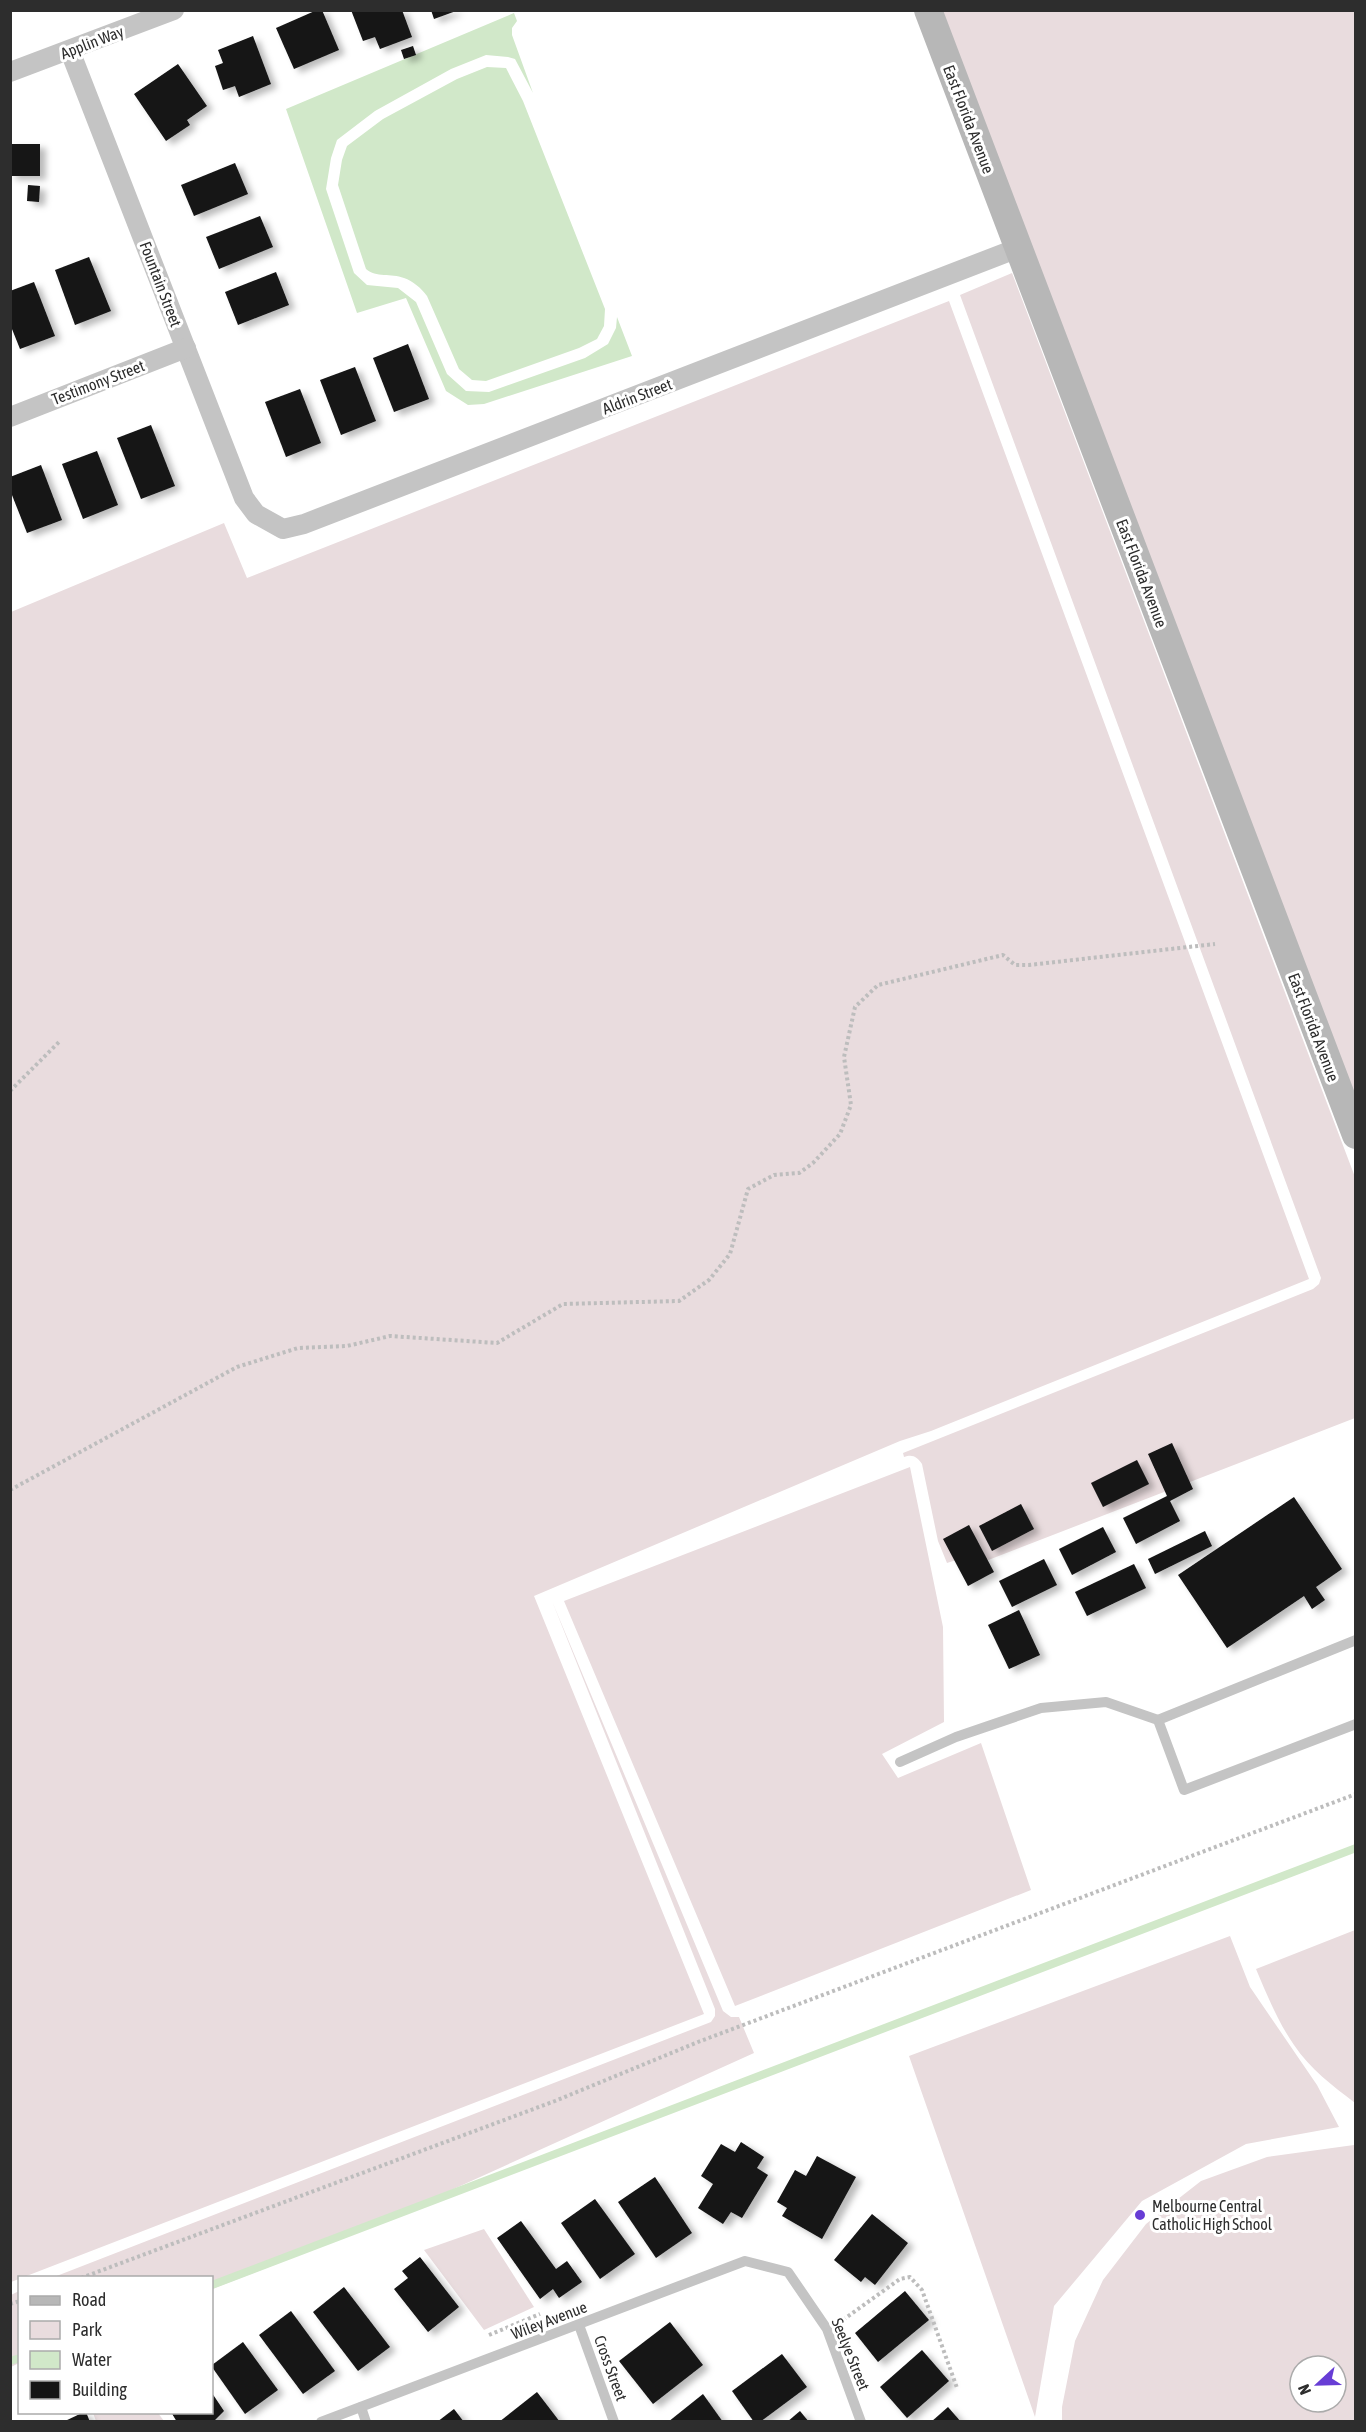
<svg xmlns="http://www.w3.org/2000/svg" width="1366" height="2432" font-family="'Asap Condensed',sans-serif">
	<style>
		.green { fill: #e9dcde; fill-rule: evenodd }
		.water { fill: #d1e8c9 }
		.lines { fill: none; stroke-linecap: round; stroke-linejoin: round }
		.stream { stroke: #d1e8c9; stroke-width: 8 }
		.building { fill: #141414; filter: url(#shadow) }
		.path { stroke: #bdbdbd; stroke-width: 4; stroke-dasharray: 3 3; stroke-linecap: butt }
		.lane { stroke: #c4c4c4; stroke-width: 10 }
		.street { stroke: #c4c4c4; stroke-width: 20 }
		.secondary { stroke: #b7b7b7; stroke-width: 28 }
		.poi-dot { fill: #673dd5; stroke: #fff; stroke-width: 2 }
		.labels { text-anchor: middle; stroke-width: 6; stroke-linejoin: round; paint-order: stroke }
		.street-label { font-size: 16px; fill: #2d2d2d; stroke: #fff }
		.poi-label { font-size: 16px; fill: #2d2d2d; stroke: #fff; text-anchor: start }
	</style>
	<defs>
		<filter id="shadow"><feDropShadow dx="6" dy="4" stdDeviation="3" flood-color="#0004"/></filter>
	</defs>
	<rect width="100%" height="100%" fill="#fff"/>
	<g class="green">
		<polygon points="928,11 1355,11 1355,1135"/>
		<path d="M 1012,273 L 1355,1177 L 1355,1418 L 978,1564 L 975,1554 L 947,1563 L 938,1541 L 922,1464 C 917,1457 913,1454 904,1457 L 903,1453 L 1313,1289 L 1319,1284 L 1321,1278 L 960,295 Z"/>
		<polygon points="949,301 1309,1279 931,1431 900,1441 534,1596 704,2014 11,2282 11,612 224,523 247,578"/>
		<polygon points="910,1467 943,1627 944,1722 882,1754 898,1778 981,1743 1031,1890 735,2006 564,1601"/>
		<polygon points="552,1601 723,2011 731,2017 739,2017 754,2053 354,2234 212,2289 212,2278 54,2277 711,2022 715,2016 715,2009"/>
		<path d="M 1355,1930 L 1355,2103 C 1333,2086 1310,2069 1294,2045 C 1278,2022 1267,1995 1256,1969 Z"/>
		<polygon points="1230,1936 1250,1987 1317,2085 1339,2127 1246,2144 1142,2201 1054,2306 1035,2417 909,2056"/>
		<path d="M 1354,2145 L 1355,2421 L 1062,2421 L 1062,2407 L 1075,2341 L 1103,2280 L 1146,2224 L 1201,2181 L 1267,2157 ZM 1300,2366 L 1336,2366 L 1336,2402 L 1300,2402 Z"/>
		<polygon points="484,2229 534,2307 484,2330 424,2250"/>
		<polygon points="19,2291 19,2363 11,2367 11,2295"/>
		<polygon points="93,2413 158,2413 164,2421 96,2421"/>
	</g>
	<g class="water">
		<polygon points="514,13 517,21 512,28 512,35 533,93 515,59 508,57 486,55 451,69 375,111 337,140 331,158 326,189 354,273 367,285 398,288 416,302 447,374 466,391 489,392 585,358 608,344 616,328 617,317 632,356 484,404 468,405 446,391 406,298 357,313 286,109"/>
		<path d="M 487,67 L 506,68 L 523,101 L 605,309 L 604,326 L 597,339 L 579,348 L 486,381 L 472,380 L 459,369 L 427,296 C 421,288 413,281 404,278 C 391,273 376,278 366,269 L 338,185 L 342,160 L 347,146 L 383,119 L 457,79 Z"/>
	</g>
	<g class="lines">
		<g class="stream">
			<polyline points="212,2285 1356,1848"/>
			<polyline points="10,2361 20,2358"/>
		</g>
	</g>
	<g class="building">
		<polygon points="317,10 322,10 339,50 294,69 276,28"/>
		<polygon points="351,10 402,10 412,37 380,49 375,37 363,41"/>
		<polygon points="431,10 456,10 456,11 434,19"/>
		<polygon points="253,36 271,84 239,97 235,86 223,90 215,66 223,63 218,50"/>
		<polygon points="413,46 416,55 404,59 401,50"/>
		<polygon points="178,64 207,106 187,120 190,125 166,141 134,94"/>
		<rect x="10" y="144" width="30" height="32"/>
		<polygon points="235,163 248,194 194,216 181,185"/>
		<polygon points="28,185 40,186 39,202 27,201"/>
		<polygon points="260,216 273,247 219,269 206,237"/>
		<polygon points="89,257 111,311 75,325 55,270"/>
		<polygon points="276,272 289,305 238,325 225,292"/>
		<polygon points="34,282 55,336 20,349 10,324 10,291"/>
		<polygon points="408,344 429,399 394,412 373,358"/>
		<polygon points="355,367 376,421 341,435 320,380"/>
		<polygon points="300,389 321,443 286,457 265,402"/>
		<polygon points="151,425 175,486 141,499 117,438"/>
		<polygon points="97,451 118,505 83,519 62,464"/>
		<polygon points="41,465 62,520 27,533 10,490 10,477"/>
		<polygon points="1172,1443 1193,1489 1170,1501 1180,1521 1136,1544 1123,1518 1167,1496 1148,1454"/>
		<polygon points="1137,1460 1149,1484 1103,1507 1091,1483"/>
		<polygon points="1294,1497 1342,1569 1316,1587 1325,1600 1312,1609 1304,1596 1227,1648 1178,1575"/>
		<polygon points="1021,1504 1034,1529 992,1551 979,1526"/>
		<polygon points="969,1525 994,1572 968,1586 943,1539"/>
		<polygon points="1103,1527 1116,1552 1072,1575 1059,1549"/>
		<polygon points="1205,1531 1212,1546 1155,1574 1148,1559"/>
		<polygon points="1044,1559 1057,1585 1012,1607 999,1581"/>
		<polygon points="1134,1564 1146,1588 1087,1616 1075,1592"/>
		<polygon points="1019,1610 1040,1655 1009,1669 988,1625"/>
		<polygon points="741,2142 764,2157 757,2168 768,2175 742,2218 731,2212 723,2224 698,2208 713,2184 701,2176 721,2144 735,2152"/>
		<polygon points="817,2156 856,2177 822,2239 782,2216 787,2208 777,2202 795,2170 806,2176"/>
		<polygon points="655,2177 692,2233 656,2258 618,2202"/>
		<polygon points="595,2199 635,2254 600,2279 561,2223"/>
		<polygon points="872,2214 908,2243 875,2285 865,2277 861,2282 834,2260"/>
		<polygon points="521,2221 556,2269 567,2261 582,2282 559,2298 553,2289 540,2299 497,2238"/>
		<polygon points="420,2257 459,2307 428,2332 394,2289 408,2278 402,2271"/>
		<polygon points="344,2287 390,2347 358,2371 313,2312"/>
		<polygon points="905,2291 929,2320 878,2362 855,2333"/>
		<polygon points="291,2311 335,2371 303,2394 259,2335"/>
		<polygon points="670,2322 703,2365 653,2404 619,2361"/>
		<polygon points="243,2342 278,2390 245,2414 212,2367 212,2365"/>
		<polygon points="922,2350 949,2381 907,2418 880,2387"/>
		<polygon points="782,2354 807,2387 760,2422 754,2422 732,2391"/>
		<polygon points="537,2392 560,2422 499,2422"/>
		<polygon points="212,2393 224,2411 213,2422 177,2422 171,2412 212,2412"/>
		<polygon points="703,2394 723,2422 668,2422"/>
		<polygon points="948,2407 961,2422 931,2422"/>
		<polygon points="454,2409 464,2422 437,2422"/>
		<polygon points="800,2411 809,2422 787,2422"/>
		<polygon points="86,2412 90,2422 63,2422 84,2412"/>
	</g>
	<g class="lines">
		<g class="path">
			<polyline points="10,1091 59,1042"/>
			<polyline points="10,1490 237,1367 298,1348 347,1346 390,1336 497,1343 563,1304 679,1301 709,1280 730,1254 748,1189 774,1175 799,1173 813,1163 840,1134 851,1105 844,1057 855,1007 878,985 1003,955 1015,965 1029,965 1215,944"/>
			<polyline points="81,2278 555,2101 698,2042 1356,1794"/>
			<polyline points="10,2304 20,2301"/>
			<polyline points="843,2320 900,2279 910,2277 922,2290 957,2388"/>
			<polyline points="489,2335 540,2314"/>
		</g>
		<g class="lane">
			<polyline points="1356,1640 1158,1720 1184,1790 1356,1724"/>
			<polyline points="900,1762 956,1737 1041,1708 1106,1702 1158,1720"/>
			<polyline points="579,2325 614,2422"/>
			<polyline points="361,2407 366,2422"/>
			<polyline points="321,2422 745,2261 788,2272 827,2329 861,2422"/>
		</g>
		<g class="street">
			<polyline points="70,51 244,498 256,514 283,529 304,524 1018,248"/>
			<polyline points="10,72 174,10"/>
			<polyline points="10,417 186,348"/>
		</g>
		<polyline class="secondary" points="928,10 1356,1135"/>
	</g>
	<circle class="poi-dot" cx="1140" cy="2215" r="6"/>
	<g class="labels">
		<g class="street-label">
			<text transform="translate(92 42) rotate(-21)" y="6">Applin Way</text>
			<text transform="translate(969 119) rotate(69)" y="6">East Florida Avenue</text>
			<text transform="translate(161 284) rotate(69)" y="6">Fountain Street</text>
			<text transform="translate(98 382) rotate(-21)" y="6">Testimony Street</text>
			<text transform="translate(637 396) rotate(-21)" y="6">Aldrin Street</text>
			<text transform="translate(1142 573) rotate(69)" y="6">East Florida Avenue</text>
			<text transform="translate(1314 1027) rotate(69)" y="6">East Florida Avenue</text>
			<text transform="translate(549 2320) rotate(-21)" y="6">Wiley Avenue</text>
			<text transform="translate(851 2354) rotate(68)" y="6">Seelye Street</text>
			<text transform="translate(611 2368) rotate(70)" y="6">Cross Street</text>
		</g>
		<g class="poi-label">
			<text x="1152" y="2212">Melbourne Central<tspan x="1152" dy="18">Catholic High School</tspan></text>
		</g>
	</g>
	<rect width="1366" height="2432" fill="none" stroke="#2d2d2d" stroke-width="24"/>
	<rect x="18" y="2276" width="195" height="138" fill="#ffffff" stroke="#ababab" stroke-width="1.5"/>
	<rect x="30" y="2296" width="30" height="9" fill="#b7b7b7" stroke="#ababab" stroke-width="1.5"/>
	<text x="72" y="2306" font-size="18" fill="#2d2d2d">Road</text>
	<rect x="30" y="2321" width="30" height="18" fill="#e9dcde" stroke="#ababab" stroke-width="1.5"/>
	<text x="72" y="2336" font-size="18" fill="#2d2d2d">Park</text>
	<rect x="30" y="2351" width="30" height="18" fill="#d1e8c9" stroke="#ababab" stroke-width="1.5"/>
	<text x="72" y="2366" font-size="18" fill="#2d2d2d">Water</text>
	<rect x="30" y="2381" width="30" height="18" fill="#141414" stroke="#ababab" stroke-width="1.5"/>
	<text x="72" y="2396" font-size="18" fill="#2d2d2d">Building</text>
	<g transform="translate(1318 2384) rotate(248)"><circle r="28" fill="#ffffff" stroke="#ababab" stroke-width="1.5"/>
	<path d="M0-4.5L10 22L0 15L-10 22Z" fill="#673dd5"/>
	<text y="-9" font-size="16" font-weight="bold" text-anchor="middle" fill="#2d2d2d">N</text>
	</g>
</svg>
